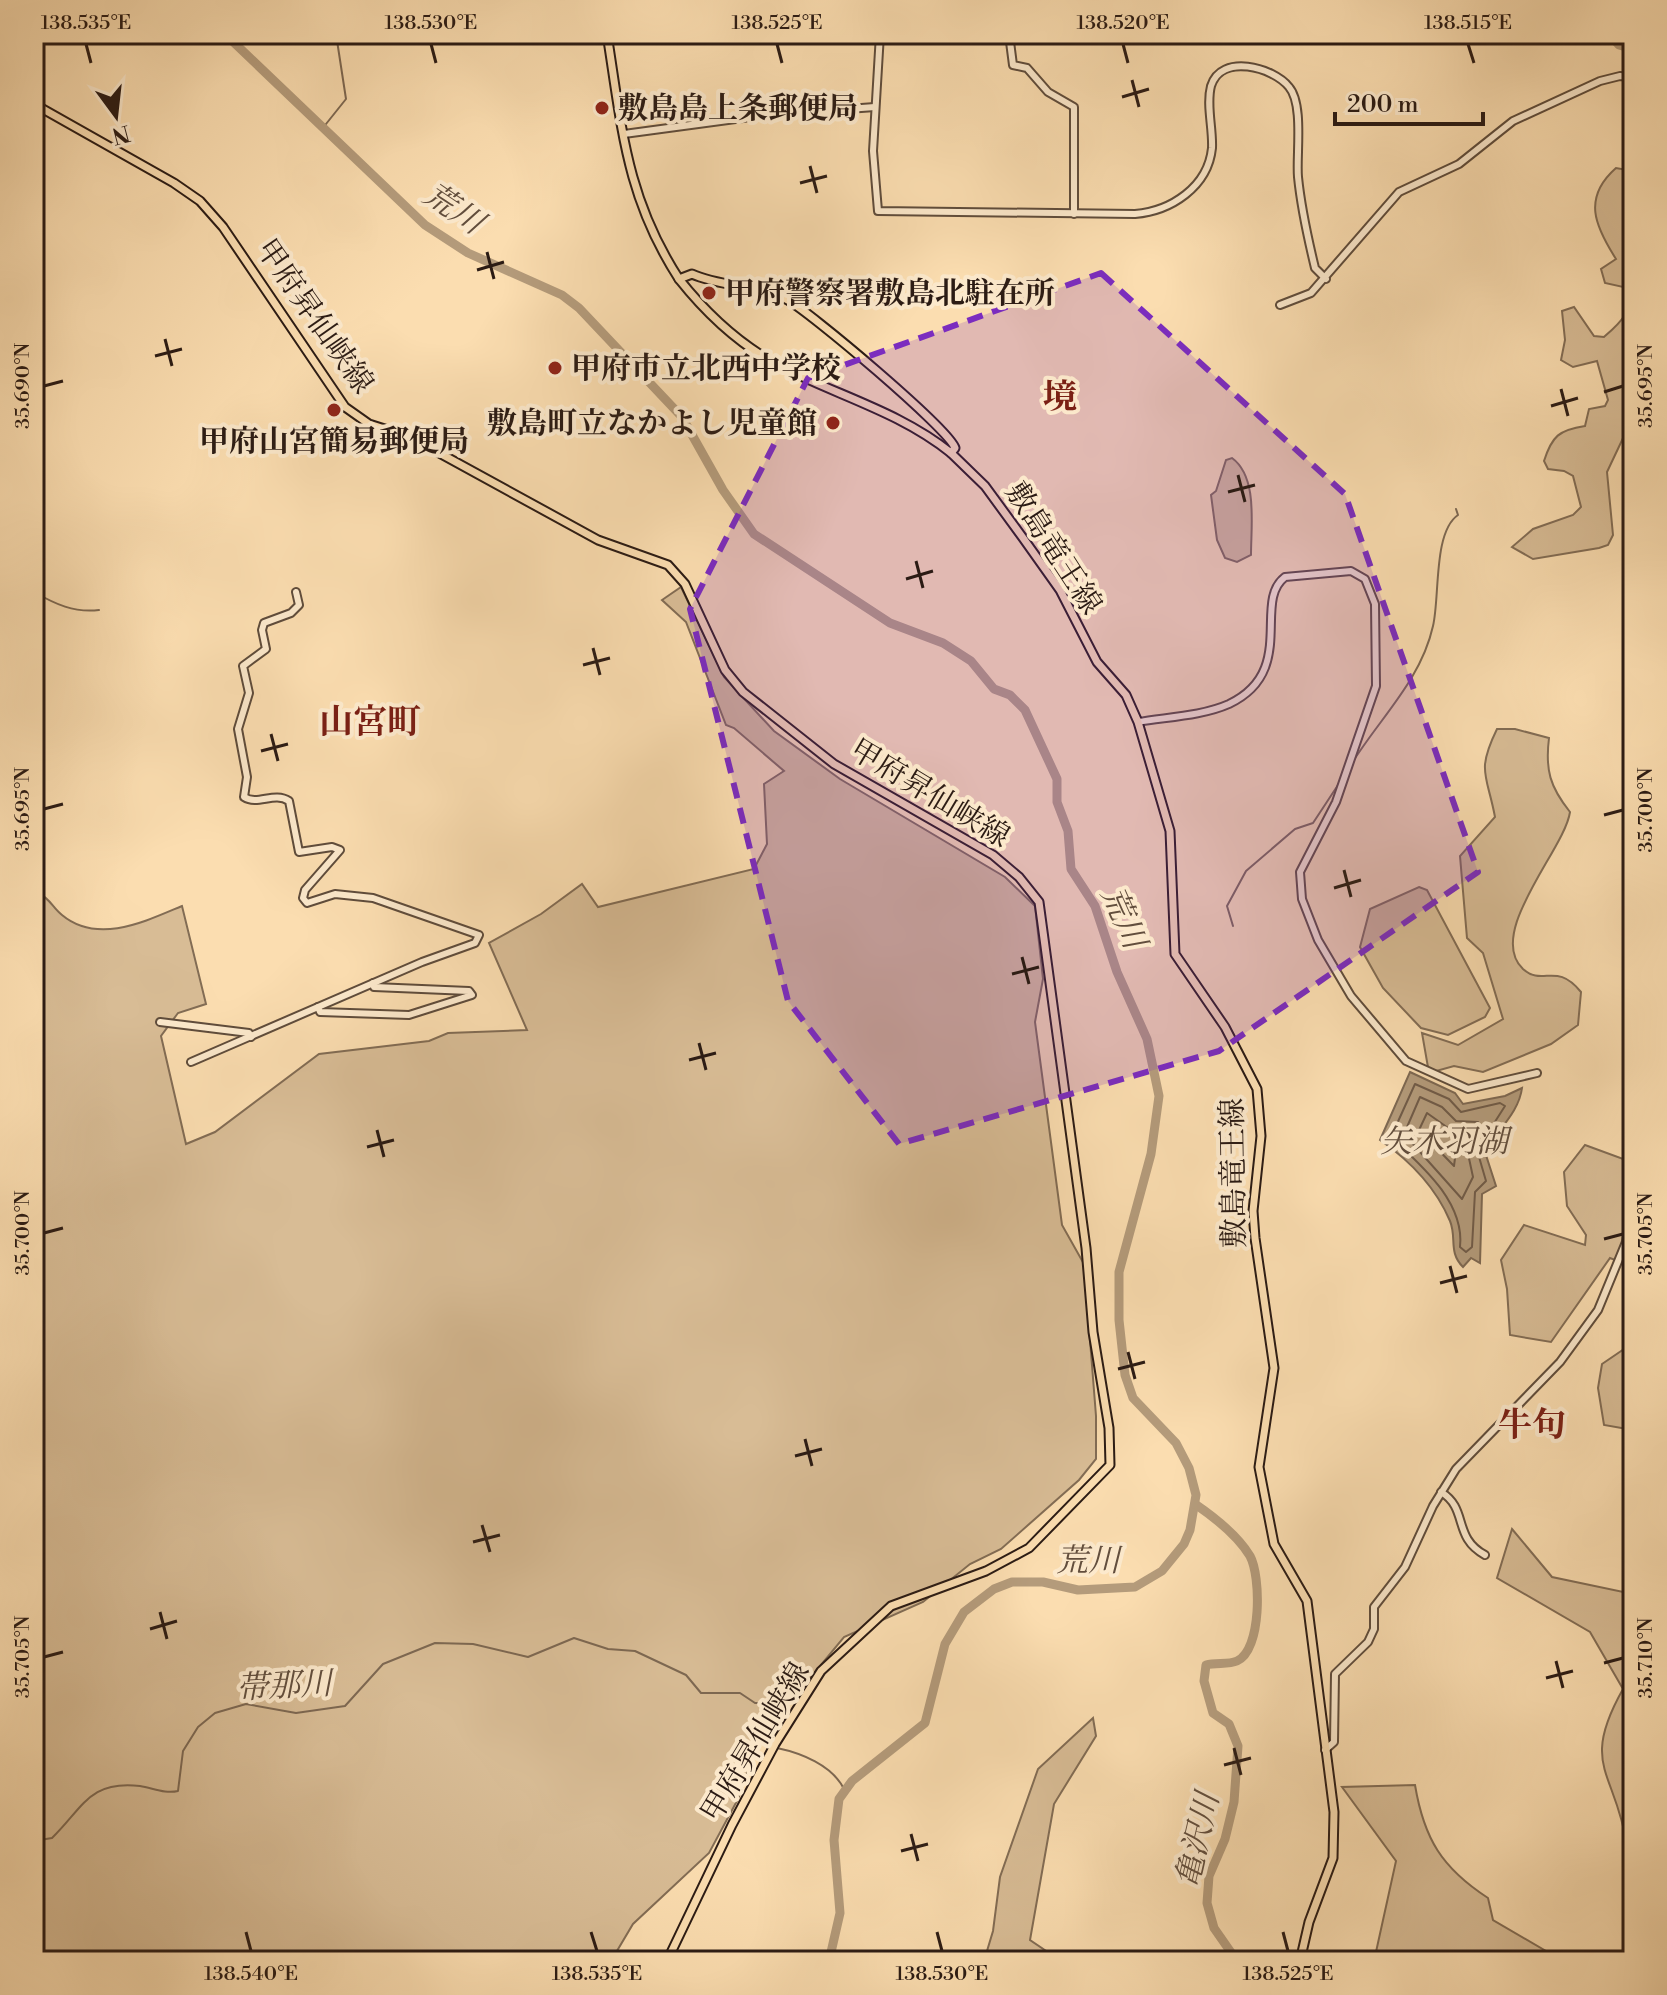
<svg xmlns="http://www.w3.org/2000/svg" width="1667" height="1995" font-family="'Libre Bodoni','Noto Serif JP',serif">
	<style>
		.green { fill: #d8bc95; stroke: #826c54; stroke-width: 2 }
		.water { fill: #b49b7b; stroke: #7d6852; stroke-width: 2 }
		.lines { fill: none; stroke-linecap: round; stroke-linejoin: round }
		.shore { stroke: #705b48; stroke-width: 2 }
		.stream { stroke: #7d6852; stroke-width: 2 }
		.river { stroke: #b49b7b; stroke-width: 9 }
		.minor-casing { stroke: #5f4c3b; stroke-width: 10 }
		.major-casing { stroke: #2b1b14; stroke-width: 11 }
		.minor { stroke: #fce9cc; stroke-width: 6 }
		.major { stroke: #fbddb0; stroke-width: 7 }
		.marked { fill: #7b2cbf; fill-opacity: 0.2; stroke: #7b2cbf; stroke-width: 6; stroke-dasharray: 16 10; stroke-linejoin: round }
		.ticks { fill: none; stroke: #2b1b14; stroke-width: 3 }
		.poi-dot { fill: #8f2418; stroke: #fce9cc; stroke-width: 3 }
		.labels { text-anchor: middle; stroke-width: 8; stroke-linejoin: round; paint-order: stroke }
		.poi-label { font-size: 30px; font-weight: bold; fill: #2b1b14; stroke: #fce9cc; text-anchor: start }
		.street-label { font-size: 30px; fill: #2b1b14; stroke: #fce9cc }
		.water-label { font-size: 32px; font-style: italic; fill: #624e3d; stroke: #fce9cc }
		.quarter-label { font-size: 34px; font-weight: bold; fill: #7a1f14; stroke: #fce9cc }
		.neatline { fill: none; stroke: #2b1b14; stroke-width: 3 }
		.ticks-label { font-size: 20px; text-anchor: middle; fill: #2b1b14 }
	</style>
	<rect width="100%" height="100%" fill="#fbddb0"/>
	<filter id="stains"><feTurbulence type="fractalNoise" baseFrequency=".0025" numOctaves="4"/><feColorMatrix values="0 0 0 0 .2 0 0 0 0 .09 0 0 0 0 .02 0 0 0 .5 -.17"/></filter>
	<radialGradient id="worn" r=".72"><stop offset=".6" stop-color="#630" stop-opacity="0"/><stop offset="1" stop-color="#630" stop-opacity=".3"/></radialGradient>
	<g class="green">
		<path d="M 1633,167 L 1633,388 L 1630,395 L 1633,417 L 1607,472 L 1613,535 L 1608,545 L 1599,548 L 1533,559 L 1512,547 L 1533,529 L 1573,515 L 1581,507 L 1573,476 L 1564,471 L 1548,469 L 1544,461 C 1552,436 1559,430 1585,426 L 1589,409 L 1605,406 L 1608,400 L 1597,361 L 1573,367 L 1561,360 L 1565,340 L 1562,311 L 1574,307 L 1594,336 L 1604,337 C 1621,322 1633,312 1628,288 L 1605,283 L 1601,269 L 1616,259 C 1595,226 1582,198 1616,168 L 1627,170 Z"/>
		<path d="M 1232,458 C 1258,477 1251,525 1251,555 L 1237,562 L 1225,558 L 1217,540 L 1211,495 L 1216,491 L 1226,460 Z"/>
		<path d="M 681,587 L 724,677 L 774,731 L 840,779 L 1005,877 L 1035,906 L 1043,979 L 1035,1022 L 1062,1225 L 1084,1264 L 1096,1416 L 1096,1459 L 1079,1480 L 1001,1549 L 970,1564 L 923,1602 L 844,1637 L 758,1741 L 738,1799 L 709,1853 L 633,1924 L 611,1961 L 34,1961 L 34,903 L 40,894 C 50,899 53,908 62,915 C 98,945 146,921 182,906 L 206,1004 L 178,1013 L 161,1036 L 186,1144 L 215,1132 L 319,1054 L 429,1041 L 448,1033 L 527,1030 L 489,943 L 541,914 L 582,884 L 598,907 L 754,869 L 767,844 L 764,784 L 784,771 L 734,728 L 726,725 L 686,622 L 662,600 Z"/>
		<path d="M 1497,729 L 1515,729 L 1549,738 C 1545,770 1550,787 1570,812 C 1565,849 1485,933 1523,969 C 1543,987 1556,961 1581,992 L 1578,1025 L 1551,1044 L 1483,1072 L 1454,1066 L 1429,1073 L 1422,1033 L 1458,1045 L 1503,1019 L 1483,953 L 1467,938 L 1460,856 L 1495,817 C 1487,774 1476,772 1497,729 Z"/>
		<polygon points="1419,887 1427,890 1490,1008 1485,1017 1448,1035 1421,1028 1383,988 1360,947 1370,909"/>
		<polygon points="1585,1145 1626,1160 1633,1183 1633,1267 1610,1258 1551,1342 1510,1335 1507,1289 1501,1260 1524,1225 1585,1245 1586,1235 1567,1206 1564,1172"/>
		<polygon points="1630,1345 1633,1345 1633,1430 1604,1425 1598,1388 1602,1364"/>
		<path d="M 1512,1529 L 1552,1577 L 1633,1594 L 1633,1943 L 1626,1933 C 1627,1905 1631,1874 1627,1846 C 1616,1771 1579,1767 1623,1689 L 1590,1632 L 1497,1578 Z"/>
		<polygon points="1093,1718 1096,1736 1054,1804 1030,1940 1061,1961 984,1961 993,1931 1000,1877 1038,1769"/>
		<path d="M 1415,1785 C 1424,1839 1442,1868 1488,1898 L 1493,1920 L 1563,1961 L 1374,1961 L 1396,1861 L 1342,1787 Z"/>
	</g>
	<path class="water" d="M 1410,1072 L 1455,1093 L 1463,1104 L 1505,1096 L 1522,1088 C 1519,1113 1496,1131 1485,1152 L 1496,1186 L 1482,1194 L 1480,1263 L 1471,1258 L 1463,1267 C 1448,1252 1457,1238 1450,1221 C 1436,1188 1409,1160 1380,1140 Z"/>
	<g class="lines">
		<g class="shore">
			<path d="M 1415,1084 L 1449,1099 L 1461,1112 L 1500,1103 L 1505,1106 L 1477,1150 L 1486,1181 L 1475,1192 L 1472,1247 L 1466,1252 L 1460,1247 C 1465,1202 1421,1165 1391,1137 Z"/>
			<polygon points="1420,1097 1442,1107 1456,1121 1478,1122 1467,1149 1473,1177 1462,1199 1404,1134"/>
			<polygon points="1427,1113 1458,1135 1454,1166 1419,1130"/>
		</g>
		<g class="stream">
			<polyline points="322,129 346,99 336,34"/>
			<path d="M 34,592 C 55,604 74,613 99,610"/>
			<path d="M 1352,763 C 1380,718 1421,680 1433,626 C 1440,597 1433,532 1458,515 L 1456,509"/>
			<polyline points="1233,926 1227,906 1246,871 1295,829 1313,823 1340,782"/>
			<path d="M 777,1748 C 801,1753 832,1765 844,1789"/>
			<path d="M 34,1841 L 52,1838 C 83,1808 89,1780 140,1786 C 153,1788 165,1794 178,1791 L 183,1751 L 198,1727 L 215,1713 L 246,1704 L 296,1713 L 345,1706 L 383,1664 L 435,1643 L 473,1644 L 528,1657 L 574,1638 L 608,1649 L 635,1651 L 686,1675 L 701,1693 L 740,1693 L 755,1703 L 770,1703 C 762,1718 759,1730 772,1743"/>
		</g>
		<g class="river">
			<polyline points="225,34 425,225 468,253 562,295 579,308 682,417 723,490 754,534 890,623 943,643 971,661 994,689 1010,695 1025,710 1057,779 1057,802 1068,831 1071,869 1095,906 1117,972 1147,1039 1159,1096 1151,1154 1119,1272 1119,1320 1125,1375 1133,1398 1176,1443 1189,1468 1196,1495 1190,1530 1184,1544 1162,1571 1135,1587 1078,1590 1043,1582 1012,1582 994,1589 964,1612 945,1644 925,1723 852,1781 839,1799 834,1840 840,1913 829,1961"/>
			<polyline points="1609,34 1619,45 1633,49"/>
			<path d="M 1195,1504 C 1214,1517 1238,1536 1250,1556 C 1261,1576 1262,1650 1237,1661 C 1228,1665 1216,1662 1206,1665 L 1204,1681 L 1213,1713 L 1229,1724 L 1238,1746 L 1234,1802 L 1225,1839 L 1209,1876 L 1207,1903 L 1214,1928 L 1237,1961"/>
		</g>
		<defs>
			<g id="minor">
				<path d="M 880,34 L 873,151 L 878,211 L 1135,214 C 1171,211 1208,187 1212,148 C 1213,128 1206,105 1211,86 C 1221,53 1273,67 1289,87 C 1304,104 1296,156 1298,177 C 1301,207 1308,239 1315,268 L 1326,279"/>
				<polyline points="1009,34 1013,65 1027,68 1048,92 1074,107 1074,214"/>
				<polyline points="624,134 765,115 875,107"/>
				<polyline points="1280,305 1311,293 1399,192 1459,164 1513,121 1600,81 1620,76 1633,77"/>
				<path d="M 1138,722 C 1167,717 1202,716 1229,704 C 1298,671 1252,602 1285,577 L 1351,571 L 1365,579 L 1375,604 L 1376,686 L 1336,802 L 1300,872 L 1302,899 L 1318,940 L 1351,996 L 1406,1061 L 1468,1089 L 1537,1073"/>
				<polyline points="318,1007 320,1012 409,1015 472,995 469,991 374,987 373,983"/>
				<polyline points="160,1022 249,1033 251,1037"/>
				<path d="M 191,1062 L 422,962 L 475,943 L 479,935 L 373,898 L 335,894 L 307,903 L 303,898 L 305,890 L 340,850 L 332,847 L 299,852 L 289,801 C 274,791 258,806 244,797 L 247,777 L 238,729 L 249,693 L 243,666 L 266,649 L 262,630 L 264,623 L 291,613 L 299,605 L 296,592"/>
				<path d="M 1441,1492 C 1469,1509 1452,1537 1485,1555"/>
				<polyline points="1325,1750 1334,1742 1335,1674 1368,1642 1374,1629 1374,1607 1405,1567 1433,1506 1456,1469 1560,1362 1598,1310 1626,1242 1633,1198"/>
			</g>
			<g id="major">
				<path d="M 607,34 C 622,128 626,197 679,279 L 692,274 C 721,287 757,285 786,299 C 808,310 950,430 955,448 L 951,453 L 985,486 L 1023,538 L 1060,590 L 1097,662 L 1126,695 L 1138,722 L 1170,831 L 1175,954 L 1225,1027 L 1257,1089 L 1261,1136 L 1253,1211 L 1255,1238 L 1274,1368 L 1259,1467 L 1274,1544 L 1307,1601 L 1334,1812 L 1333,1858 L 1309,1922 L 1300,1961"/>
				<polyline points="34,104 174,183 200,201 223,227 345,407 369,424 410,437 598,540 668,565 685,584 725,670 743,692 834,764 993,855 1019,877 1039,902 1086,1248 1093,1332 1109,1428 1110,1465 1029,1548 986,1571 891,1606 821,1671 775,1744 732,1825 667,1961"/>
				<path d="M 679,279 C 706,313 738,343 776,364 C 835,395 899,411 951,453"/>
			</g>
		</defs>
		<use href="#minor" class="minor-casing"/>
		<use href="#major" class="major-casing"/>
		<use href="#minor" class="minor"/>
		<use href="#major" class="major"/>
	</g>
	<path class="marked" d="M 1101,273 L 1345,494 L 1478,872 L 1219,1051 L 899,1144 L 788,1001 L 690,609 L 808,378 Z"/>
	<path class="ticks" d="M 86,44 L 91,63M 431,44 L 436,63M 777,44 L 782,63M 1123,44 L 1128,63M 1468,44 L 1474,63M 1132,80 L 1139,107M 1122,97 L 1149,89M 810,166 L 817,193M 800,183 L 827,176M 487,252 L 494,279M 477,270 L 504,262M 165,339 L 172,366M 155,356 L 182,349M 44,386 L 63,381M 1561,389 L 1568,416M 1604,392 L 1623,386M 1551,406 L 1578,398M 1238,475 L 1245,502M 1228,492 L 1255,485M 916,561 L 923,588M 906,579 L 933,571M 593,648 L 600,675M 583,665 L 610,658M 271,734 L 278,761M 261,751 L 288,744M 44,809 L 63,804M 1604,815 L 1623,810M 1344,870 L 1351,897M 1334,888 L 1361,880M 1022,957 L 1029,984M 1012,974 L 1039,967M 699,1043 L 706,1070M 689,1060 L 716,1053M 377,1130 L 384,1157M 367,1147 L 394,1140M 44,1233 L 63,1228M 1604,1239 L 1623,1234M 1450,1266 L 1457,1293M 1440,1283 L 1467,1276M 1128,1352 L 1135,1379M 1118,1369 L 1145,1362M 805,1439 L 812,1466M 795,1456 L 822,1449M 482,1525 L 490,1552M 473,1542 L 500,1535M 160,1612 L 167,1639M 150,1629 L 177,1621M 44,1657 L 63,1652M 1556,1661 L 1563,1688M 1604,1663 L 1623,1658M 1546,1678 L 1573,1671M 1234,1748 L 1241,1775M 1224,1765 L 1251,1758M 911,1834 L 918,1861M 901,1851 L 928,1844M 246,1932 L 251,1951M 591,1932 L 597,1951M 937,1932 L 942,1951M 1283,1932 L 1288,1951"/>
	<g class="poi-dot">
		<circle cx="602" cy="108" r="8"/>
		<circle cx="709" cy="293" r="8"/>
		<circle cx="555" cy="368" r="8"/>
		<circle cx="334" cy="410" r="8"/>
		<circle cx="833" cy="423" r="8"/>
	</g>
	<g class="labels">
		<g class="poi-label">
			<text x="618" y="118">敷島島上条郵便局</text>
			<text x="725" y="303">甲府警察署敷島北駐在所</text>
			<text x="571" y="378">甲府市立北西中学校</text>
			<text x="817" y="433" text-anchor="end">敷島町立なかよし児童館</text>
			<text x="334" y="451" text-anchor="middle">甲府山宮簡易郵便局</text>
		</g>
		<g class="street-label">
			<text transform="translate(315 316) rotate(55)" y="10">甲府昇仙峡線</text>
			<text transform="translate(1054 548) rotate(57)" y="10">敷島竜王線</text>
			<text transform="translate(930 793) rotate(31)" y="10">甲府昇仙峡線</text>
			<text transform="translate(1233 1173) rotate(-91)" y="10">敷島竜王線</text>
			<text transform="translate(755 1742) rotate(-59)" y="10">甲府昇仙峡線</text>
		</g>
		<g class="water-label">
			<text transform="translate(454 208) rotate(34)" y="11">荒川</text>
			<text transform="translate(1124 917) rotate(66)" y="11">荒川</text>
			<text x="1444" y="1152">矢木羽湖</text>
			<text x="1088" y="1571">荒川</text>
			<text transform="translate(284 1685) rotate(-3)" y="11">帯那川</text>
			<text transform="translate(1197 1840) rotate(-77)" y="11">亀沢川</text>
		</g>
		<g class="quarter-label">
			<text x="1060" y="408">境</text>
			<text x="370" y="733">山宮町</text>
			<text x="1532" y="1436">牛句</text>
		</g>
	</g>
	<rect width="1667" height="1995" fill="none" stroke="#fbddb0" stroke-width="88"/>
	<g transform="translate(116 116) rotate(165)" stroke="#fce9cc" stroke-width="6" paint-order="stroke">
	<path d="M0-6L14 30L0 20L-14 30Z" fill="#2b1b14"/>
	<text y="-12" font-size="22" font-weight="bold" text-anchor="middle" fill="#2b1b14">N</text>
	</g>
	<path d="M1335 112v12h148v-12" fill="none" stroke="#2b1b14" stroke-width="4"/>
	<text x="1347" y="112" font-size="24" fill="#2b1b14" stroke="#fce9cc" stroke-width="6" paint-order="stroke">200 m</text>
	<rect x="44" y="44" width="1579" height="1907" class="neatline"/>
	<g class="ticks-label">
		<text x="86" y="29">138.535°E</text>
		<text x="431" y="29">138.530°E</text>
		<text x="777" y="29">138.525°E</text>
		<text x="1123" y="29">138.520°E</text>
		<text x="1468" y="29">138.515°E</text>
		<text transform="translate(22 386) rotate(-90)" y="7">35.690°N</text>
		<text transform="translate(1645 386) rotate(-90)" y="7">35.695°N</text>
		<text transform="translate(22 809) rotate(-90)" y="7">35.695°N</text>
		<text transform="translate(1645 810) rotate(-90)" y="7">35.700°N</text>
		<text transform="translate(22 1233) rotate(-90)" y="7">35.700°N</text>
		<text transform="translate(1645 1234) rotate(-90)" y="7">35.705°N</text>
		<text transform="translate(22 1657) rotate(-90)" y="7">35.705°N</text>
		<text transform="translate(1645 1658) rotate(-90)" y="7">35.710°N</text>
		<text x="251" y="1980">138.540°E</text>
		<text x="597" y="1980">138.535°E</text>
		<text x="942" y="1980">138.530°E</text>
		<text x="1288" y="1980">138.525°E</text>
	</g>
	<rect width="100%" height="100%" filter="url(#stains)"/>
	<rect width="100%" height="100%" fill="url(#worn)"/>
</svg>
